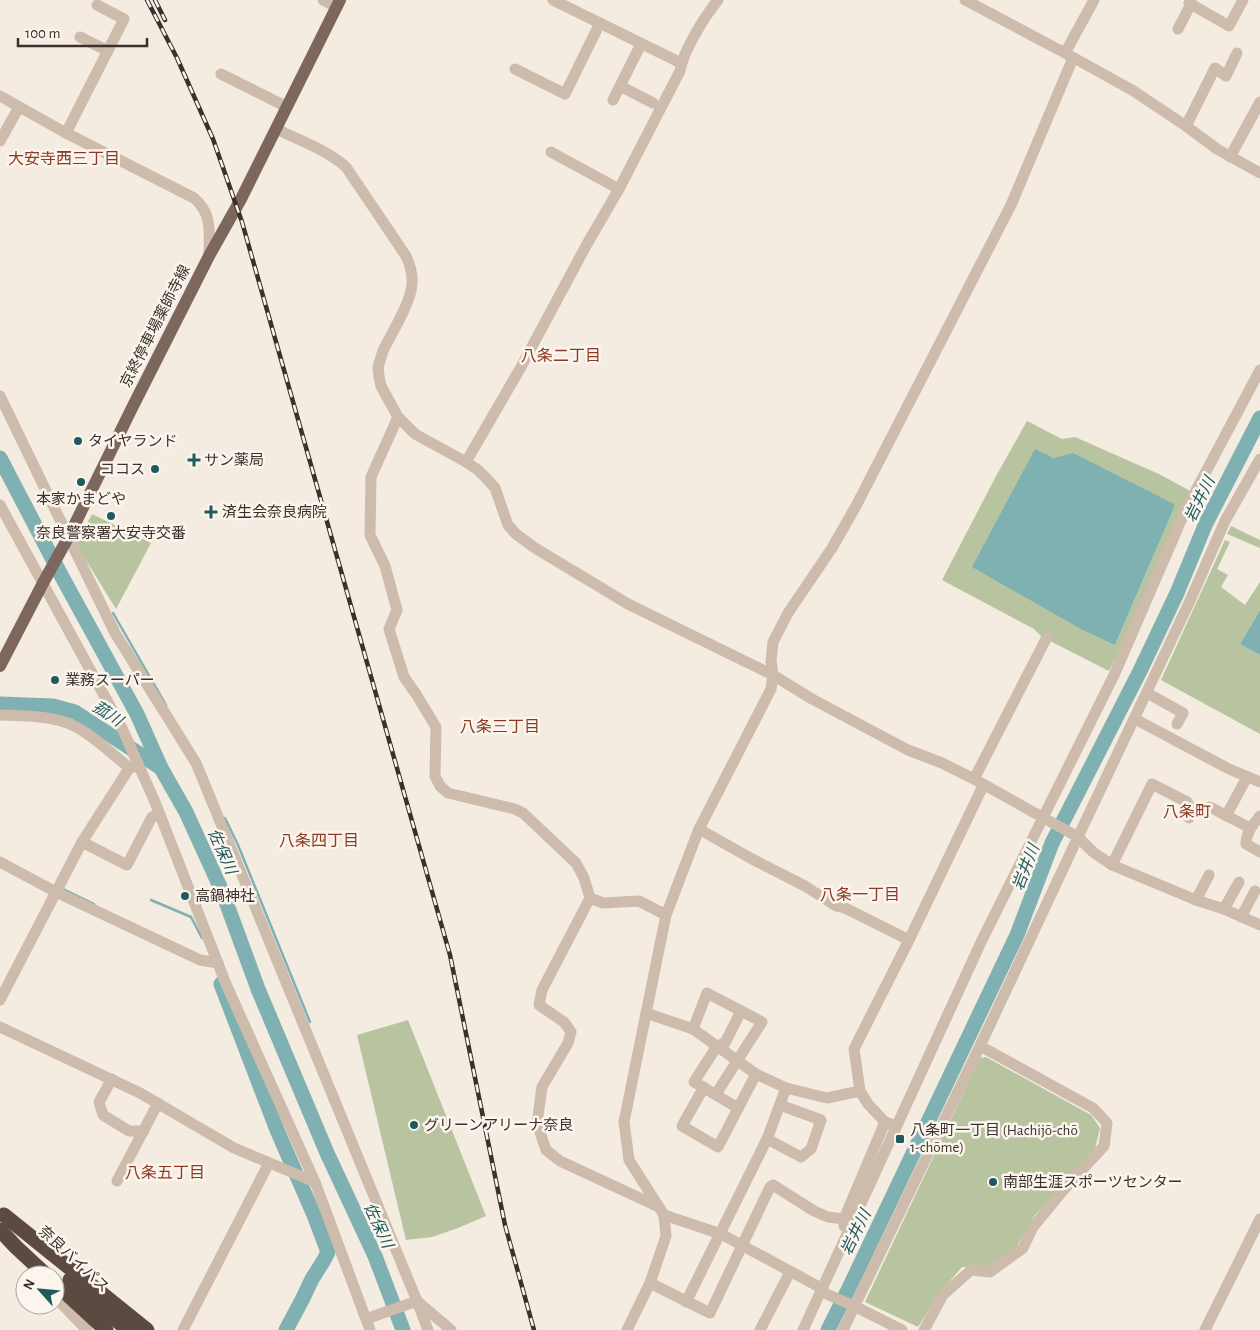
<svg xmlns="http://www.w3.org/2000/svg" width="1260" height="1330" font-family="'Alegreya Sans','Noto Sans JP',sans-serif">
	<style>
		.green { fill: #b8c4a0; fill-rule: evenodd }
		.water { fill: #7fb0b2 }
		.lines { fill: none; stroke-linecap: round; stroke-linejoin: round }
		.stream { stroke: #7fb0b2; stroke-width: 2.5 }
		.river { stroke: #7fb0b2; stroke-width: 15 }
		.minor { stroke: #cdbbac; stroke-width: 11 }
		.major { stroke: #7d675c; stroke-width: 12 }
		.highway { stroke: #5c4a42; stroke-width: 15 }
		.rail-casing { stroke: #3b302b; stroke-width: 4.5 }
		.rail { stroke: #fbf5ee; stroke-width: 2.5; stroke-dasharray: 8; stroke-linecap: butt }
		.poi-dot { fill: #1f5a5e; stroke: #fbf5ee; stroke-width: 2 }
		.labels { text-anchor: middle; stroke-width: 5; stroke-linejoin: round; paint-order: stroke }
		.street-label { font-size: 15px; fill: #3b302b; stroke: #fbf5ee }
		.poi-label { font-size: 15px; fill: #3b302b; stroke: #fbf5ee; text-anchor: start }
		.neighbourhood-label { font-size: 16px; fill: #8c3b22; stroke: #fbf5ee }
		.water-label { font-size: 16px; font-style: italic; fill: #1f5a5e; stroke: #fbf5ee }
	</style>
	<rect width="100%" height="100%" fill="#f4ebe1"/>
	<g class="green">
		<path d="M 1027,421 L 1062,439 L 1075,437 L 1161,475 L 1192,492 L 1132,626 L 1109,671 L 1042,637 L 1034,629 L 942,580 L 995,478 ZM 1034,449 L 1054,458 L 1174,504 L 1174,508 L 1115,645 Z"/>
		<polygon points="92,514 151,543 116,609 76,544"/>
		<polygon points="1231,526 1260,540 1260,548 1227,534"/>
		<polygon points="1225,540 1230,542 1217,569 1228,575 1221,587 1245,605 1260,582 1260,610 1240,644 1260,655 1260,734 1161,680"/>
		<polygon points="408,1020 486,1216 458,1228 432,1237 406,1240 357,1035"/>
		<polygon points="986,1057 1091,1115 1100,1128 1095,1149 1034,1216 1017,1246 991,1267 962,1267 938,1295 918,1327 865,1302 980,1058"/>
	</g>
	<g class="water">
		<polygon points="1035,449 1054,458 1073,453 1174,504 1174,508 1115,645 1081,629 972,567"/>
		<polygon points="1260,610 1260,655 1240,644"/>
	</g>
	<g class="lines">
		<g class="stream">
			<polyline points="113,613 166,705"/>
			<polyline points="225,818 238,845 310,1022"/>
			<polyline points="61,888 94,904"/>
			<polyline points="151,900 191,917 202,938"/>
		</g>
		<g class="river">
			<polyline points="0,458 61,575 137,714 161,768 186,812 222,891 258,989 327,1153 375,1256 403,1330"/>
			<polyline points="0,704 53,706 75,712 161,768"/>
			<polyline points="221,984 277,1130 314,1215 328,1252 324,1260 312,1279 302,1300 286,1330"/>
			<polyline points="828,1330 850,1286 1017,935 1052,843 1140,671 1177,593 1206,523 1260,418"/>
		</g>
		<g class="minor">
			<polyline points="323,0 337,7"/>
			<polyline points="553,0 681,63"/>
			<polyline points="965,0 1065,53 1132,90 1186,126 1217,149 1260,173"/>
			<polyline points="1191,0 1189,3 1229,26 1243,0"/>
			<polyline points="1178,29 1191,4"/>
			<polyline points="80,37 108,51"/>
			<polyline points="1065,53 1094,0"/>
			<polyline points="515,69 565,94 600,23"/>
			<polyline points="221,74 287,107"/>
			<polyline points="620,86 653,103"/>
			<path d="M 0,96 L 66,133 L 194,198 C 213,214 209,233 209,256"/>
			<polyline points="613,100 641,44"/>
			<polyline points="1186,126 1215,68 1226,76 1237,53"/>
			<path d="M 276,129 C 298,139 328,151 346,167 L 406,256 C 410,265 413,273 412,283 C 412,301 391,334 383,351 L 378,367 L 379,376 L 381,386 L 398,417 L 415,434 L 466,462 L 478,470 L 486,478 L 495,488 L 508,525 L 516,534 L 535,548 L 628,604 L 773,675 L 812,699 L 908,750 L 942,763 L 974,779 L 1078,837 L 1093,852 L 1112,865 L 1196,900 L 1224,909 L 1260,925"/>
			<polyline points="66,133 124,19 97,5"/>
			<polyline points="0,141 19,107"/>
			<polyline points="551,152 619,189"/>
			<polyline points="1230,157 1260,102"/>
			<polyline points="0,396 115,633 196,763 417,1301 428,1330"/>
			<polyline points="398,417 371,477 370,535 385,566 397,610 389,629 404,677 416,694 436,727 435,776 440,786 448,793 515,809 523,813 576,863 584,878 590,898 603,903 639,901 666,915"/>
			<path d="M 466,462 L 521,367 L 587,244 L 619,189 L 680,71 C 683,51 705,16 718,0"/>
			<polyline points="0,505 122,728 155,802 226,984 315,1182 370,1330"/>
			<polyline points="1147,693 1183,713 1177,724"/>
			<path d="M 0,715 C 29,716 62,715 86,733 C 100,742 112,754 126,765 L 130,767 L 135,767"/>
			<polyline points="1135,719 1229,769 1260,782"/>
			<polyline points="974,779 1047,637"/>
			<polyline points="1210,807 1250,828"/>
			<polyline points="1226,816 1247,777"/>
			<path d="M 1260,816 C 1253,825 1246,832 1246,844 L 1260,852"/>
			<polyline points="699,829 752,859 805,886 836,906 845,908 909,940"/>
			<polyline points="82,842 127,865 152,817 159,814"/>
			<polyline points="0,862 56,892 200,960 218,963"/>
			<polyline points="1112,865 1152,784 1187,802 1193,811 1189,818"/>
			<polyline points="590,898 542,990 539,1005 564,1022 571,1032 568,1043 542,1087 537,1123 546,1150 560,1161 659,1207"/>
			<polyline points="1196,900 1209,875"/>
			<polyline points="1224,909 1239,882"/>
			<polyline points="1241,917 1255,891"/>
			<polyline points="0,1000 82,842 130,767"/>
			<polyline points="646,1013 693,1029 756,1074 786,1088 827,1098 860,1091"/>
			<polyline points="0,1027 140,1093 234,1148 315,1182"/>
			<polyline points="693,1029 707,993 762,1022 716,1094"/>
			<polyline points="112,1079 99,1102 103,1115 129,1131 144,1131"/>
			<polyline points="704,1087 682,1126 718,1147 756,1074"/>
			<polyline points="738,1108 694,1082 717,1046 725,1043 741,1011"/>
			<polyline points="896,1126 885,1122 868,1104 860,1091 854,1049 909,940 983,786"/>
			<polyline points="767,1139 801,1157 811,1149 821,1120 780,1105"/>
			<polyline points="117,1181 158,1103"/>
			<polyline points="664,1215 721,1234 823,1289"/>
			<polyline points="844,1226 844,1219 885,1122"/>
			<polyline points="650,1283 710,1313 770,1187 773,1185 814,1211 828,1217 844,1219"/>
			<polyline points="822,1292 854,1306 902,1330"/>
			<polyline points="55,1297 87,1330"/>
			<polyline points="686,1302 767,1139 786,1088"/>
			<polyline points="366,1319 417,1301 451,1330"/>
			<polyline points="183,1330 269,1163"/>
			<polyline points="627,1330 650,1283 666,1236 664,1215 629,1160 624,1122 666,915 699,829 771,689 773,675 771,661 773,642 788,613 832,548 856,506 1011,205 1073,58"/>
			<polyline points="760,1330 790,1272"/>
			<polyline points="803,1330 982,940 1115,673 1186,509 1260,370"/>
			<polyline points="843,1330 980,1046 1078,837 1188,605 1225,521 1260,459"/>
			<polyline points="924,1330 943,1295 971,1270 990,1272 1023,1248 1033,1227 1066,1187 1104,1146 1107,1123 1093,1108 980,1046"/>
			<polyline points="1205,1330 1260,1219"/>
		</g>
		<polyline class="major" points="0,666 43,583 69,536 133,406 209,256 241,199 340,0"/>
		<g class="highway">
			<polyline points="4,1215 147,1330"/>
			<polyline points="0,1230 16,1247 46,1275"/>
			<polyline points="70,1280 128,1330"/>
			<polyline points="55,1283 106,1330"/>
		</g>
		<defs>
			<g id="rail">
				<polyline points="147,0 177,58 213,139 242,222 450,955 505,1225 534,1330"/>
				<polyline points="155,0 165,20"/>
			</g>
		</defs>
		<use href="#rail" class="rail-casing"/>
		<use href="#rail" class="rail"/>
	</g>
	<g class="poi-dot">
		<circle cx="78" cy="441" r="5"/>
		<path d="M191.5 452.5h5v5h5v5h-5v5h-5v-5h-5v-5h5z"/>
		<circle cx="155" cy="469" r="5"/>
		<circle cx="81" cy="482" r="5"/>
		<path d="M208.5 504.5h5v5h5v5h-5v5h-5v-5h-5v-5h5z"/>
		<circle cx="111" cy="516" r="5"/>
		<circle cx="55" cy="680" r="5"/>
		<circle cx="185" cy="896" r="5"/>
		<circle cx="414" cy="1125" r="5"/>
		<rect x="895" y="1134" width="10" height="10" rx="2.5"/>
		<circle cx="993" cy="1182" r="5"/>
	</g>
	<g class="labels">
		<g class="street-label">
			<text transform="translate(155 326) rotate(-63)" y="5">京終停車場薬師寺線</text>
			<text transform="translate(74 1259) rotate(43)" y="5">奈良バイパス</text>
		</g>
		<g class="poi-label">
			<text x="88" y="446">タイヤランド</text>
			<text x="204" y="465">サン薬局</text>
			<text x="145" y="474" text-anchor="end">ココス</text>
			<text x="81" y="504" text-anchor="middle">本家かまどや</text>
			<text x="222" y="517">済生会奈良病院</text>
			<text x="111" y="538" text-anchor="middle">奈良警察署大安寺交番</text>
			<text x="65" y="685">業務スーパー</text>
			<text x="195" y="901">高鍋神社</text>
			<text x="424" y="1130">グリーンアリーナ奈良</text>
			<text x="910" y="1135">八条町一丁目 (Hachijō-chō<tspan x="910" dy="17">1-chōme)</tspan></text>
			<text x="1003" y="1187">南部生涯スポーツセンター</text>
		</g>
		<g class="neighbourhood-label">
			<text x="64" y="164">大安寺西三丁目</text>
			<text x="561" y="361">八条二丁目</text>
			<text x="500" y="732">八条三丁目</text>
			<text x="1187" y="817">八条町</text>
			<text x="319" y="846">八条四丁目</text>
			<text x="860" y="900">八条一丁目</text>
			<text x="165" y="1178">八条五丁目</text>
		</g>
		<g class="water-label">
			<text transform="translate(1199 499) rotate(-64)" y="6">岩井川</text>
			<text transform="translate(108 713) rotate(33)" y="6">菰川</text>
			<text transform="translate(223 851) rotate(66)" y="6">佐保川</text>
			<text transform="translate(1025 867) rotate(-69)" y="6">岩井川</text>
			<text transform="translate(379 1225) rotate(65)" y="6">佐保川</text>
			<text transform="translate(855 1232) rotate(-64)" y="6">岩井川</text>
		</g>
	</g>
	<g transform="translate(40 1290) rotate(297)"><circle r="24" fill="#fbf5ee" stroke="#aea6a0"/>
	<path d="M0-4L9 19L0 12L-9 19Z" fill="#1f5a5e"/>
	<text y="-8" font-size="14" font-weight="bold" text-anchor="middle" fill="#3b302b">N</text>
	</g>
	<path d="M18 38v8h129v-8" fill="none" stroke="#3b302b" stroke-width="2.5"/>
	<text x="25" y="38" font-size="15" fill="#3b302b" stroke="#fbf5ee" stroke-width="4" paint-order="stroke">100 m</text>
</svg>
